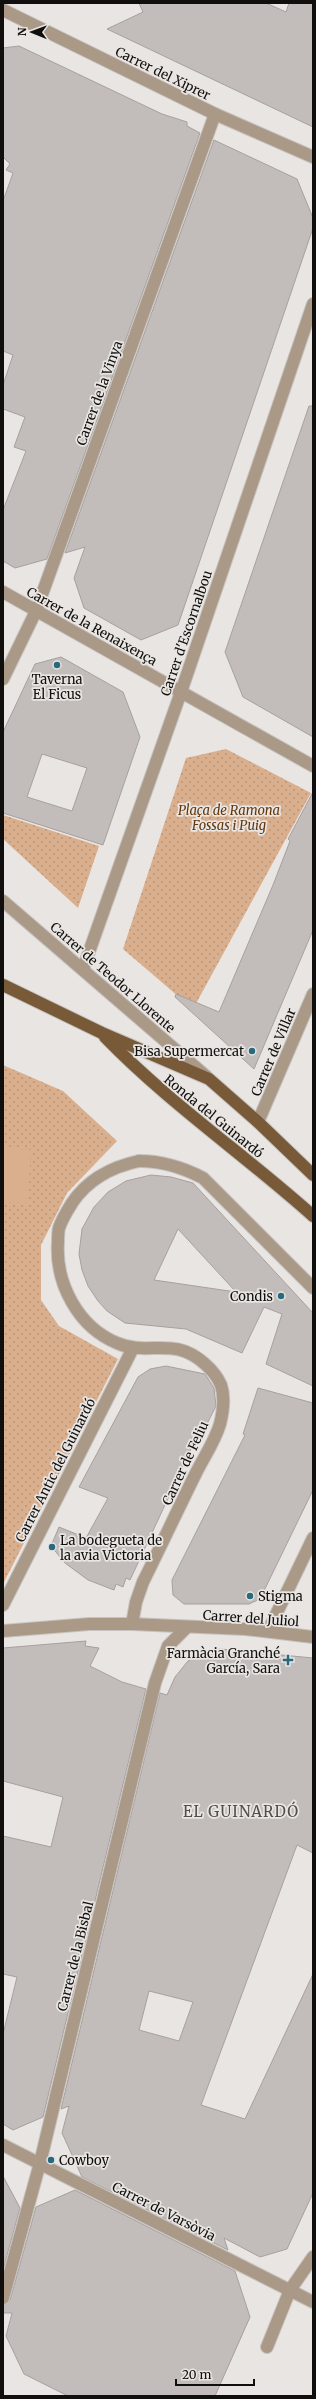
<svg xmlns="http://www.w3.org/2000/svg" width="316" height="2399" font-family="Merriweather,serif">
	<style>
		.park { fill: url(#park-dots) }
		.pitch { fill: #daaf8d }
		.building { fill: #c2bdbb; stroke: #a6a19f; fill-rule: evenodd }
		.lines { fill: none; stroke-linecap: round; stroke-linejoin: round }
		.pedestrian-casing { stroke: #c6c3c0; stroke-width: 14 }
		.minor-casing { stroke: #c6c3c0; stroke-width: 14 }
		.primary-casing { stroke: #c6c3c0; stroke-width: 14 }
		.pedestrian { stroke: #ab9987; stroke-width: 12 }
		.minor { stroke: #ab9987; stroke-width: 12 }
		.primary { stroke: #785a39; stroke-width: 12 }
		.poi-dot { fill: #286a7d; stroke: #e9e5e2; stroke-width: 1.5 }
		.labels { text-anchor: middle; stroke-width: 3.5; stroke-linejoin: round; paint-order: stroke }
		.street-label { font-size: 13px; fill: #100f0d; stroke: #e9e5e2 }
		.poi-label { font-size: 13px; fill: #100f0d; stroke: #e9e5e2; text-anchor: end }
		.park-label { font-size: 13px; font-style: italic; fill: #62360b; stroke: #e9e5e2 }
		.quarter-label { font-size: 15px; letter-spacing: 1px; fill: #514e4b; stroke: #e9e5e2 }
	</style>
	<defs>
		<pattern id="park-dots" width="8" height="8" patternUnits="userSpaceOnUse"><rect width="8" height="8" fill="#daaf8d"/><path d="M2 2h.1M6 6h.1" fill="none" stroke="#ba9578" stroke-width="1.8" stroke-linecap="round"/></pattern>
	</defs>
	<rect width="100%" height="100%" fill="#e9e5e2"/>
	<g class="park">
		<polygon points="226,749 311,793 193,1009 123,949 186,758"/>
		<polygon points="3,815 99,846 78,908 3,839"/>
		<polygon points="3,1065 63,1091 117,1141 67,1193 41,1245 41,1300 59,1326 118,1359 3,1584"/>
	</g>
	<polygon class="pitch" points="3,1148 31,1150 28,1203 3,1202"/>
	<g class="building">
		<polygon points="139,3 266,3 286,12 289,3 313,3 313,127 107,29 143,12"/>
		<polygon points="19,46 162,114 187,122 187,126 200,133 47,559 15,568 3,561 3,510 26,451 14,447 25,417 3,409 3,385 13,355 3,351 3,201 13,173 6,170 10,164 3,157 3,48"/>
		<polygon points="214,140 297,179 313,218 313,228 178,625 141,640 84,608 74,578 85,547 65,553"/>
		<polygon points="309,406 313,406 313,737 243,697 225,652"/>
		<path d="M 61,657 L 123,692 L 140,737 L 103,845 L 3,813 L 3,732 L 35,664 ZM 42,754 L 87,768 L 72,811 L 27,797 Z"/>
		<polygon points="313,792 313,930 254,1069 175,997 176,994 219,1012 273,885 290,841 288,839"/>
		<path d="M 151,1175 L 171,1177 L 193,1183 L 313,1313 L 313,1386 L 266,1364 L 282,1314 L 264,1307 L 242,1353 L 186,1329 L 125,1323 L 107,1311 L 98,1301 L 88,1286 L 82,1270 L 79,1254 L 82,1229 L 94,1207 L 108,1192 L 126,1181 ZM 178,1229 L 236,1292 L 154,1280 Z"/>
		<polygon points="166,1366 205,1374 214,1388 216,1406 195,1448 192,1447 130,1580 126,1578 123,1587 116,1584 114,1590 88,1580 65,1563 51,1546 59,1527 86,1538 108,1498 79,1487 138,1377 150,1369"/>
		<polygon points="258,1388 313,1403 313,1490 260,1599 249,1604 184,1604 173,1595 172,1580 245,1435 243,1434"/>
		<polygon points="86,1641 85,1646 99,1648 90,1666 122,1682 146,1689 43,2117 13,2130 3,2124 3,2034 17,1977 3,1974 3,1836 51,1847 63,1797 3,1781 3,1648"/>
		<path d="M 220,1649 L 313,1658 L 313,1853 L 297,1845 L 201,2105 L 245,2119 L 313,1974 L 313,2193 L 287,2249 L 260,2257 L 224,2238 L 228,2250 L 82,2177 L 62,2133 L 69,2106 L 61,2109 L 160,1693 L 167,1695 L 175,1677 L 188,1661 L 204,1652 ZM 149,1991 L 193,2002 L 179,2041 L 139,2030 Z"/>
		<polygon points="3,2176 20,2208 3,2270"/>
		<polygon points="75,2190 235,2271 250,2317 215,2396 68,2396 24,2374 6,2336 12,2313 3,2313 3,2305 10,2300 36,2207"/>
	</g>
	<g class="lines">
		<defs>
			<g id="pedestrian">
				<path d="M 139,1161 C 162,1161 182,1167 203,1178 L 313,1288"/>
				<polyline points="267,2347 290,2290"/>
			</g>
			<g id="minor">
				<polyline points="3,10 215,114 313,157"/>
				<polyline points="3,592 313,766"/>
				<polyline points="3,679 36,611 215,114"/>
				<polyline points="3,901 207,1077"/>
				<polyline points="83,969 181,692 313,304"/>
				<polyline points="258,1122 313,994"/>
				<polyline points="3,1605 133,1348"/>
				<path d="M 132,1624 L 136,1602 L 143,1582 C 161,1546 178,1509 196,1473 C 204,1457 215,1441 220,1424 C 223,1412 225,1397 221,1385 C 217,1376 212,1370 205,1364 C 173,1335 149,1357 117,1343 C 78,1327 55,1283 58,1242 C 58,1238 58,1232 59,1228 C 62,1219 67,1211 72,1203 C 88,1179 111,1167 139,1161"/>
				<polyline points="3,1631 89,1624 132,1624 245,1629 313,1637"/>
				<polyline points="268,1631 313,1538"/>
				<polyline points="3,2145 313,2302"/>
				<polyline points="290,2290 313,2257"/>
				<polyline points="3,2298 40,2163 155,1683 168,1646 186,1628"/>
			</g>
			<g id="primary">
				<polyline points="3,985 102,1033 209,1079 258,1122 313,1175"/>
				<path d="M 105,1037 C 169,1103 245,1155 313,1216"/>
			</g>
		</defs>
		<use href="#pedestrian" class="pedestrian-casing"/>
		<use href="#minor" class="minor-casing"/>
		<use href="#primary" class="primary-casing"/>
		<use href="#pedestrian" class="pedestrian"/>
		<use href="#minor" class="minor"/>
		<use href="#primary" class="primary"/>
	</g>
	<g class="poi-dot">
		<circle cx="57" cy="665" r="4"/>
		<circle cx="252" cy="1051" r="4"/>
		<circle cx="281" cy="1296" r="4"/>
		<circle cx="52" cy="1547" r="4"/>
		<circle cx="250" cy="1596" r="4"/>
		<path d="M286 1654h4v4h4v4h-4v4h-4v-4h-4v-4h4z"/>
		<circle cx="51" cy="2160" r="4"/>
	</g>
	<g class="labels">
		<g class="street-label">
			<text transform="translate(163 73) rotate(26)" y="5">Carrer del Xiprer</text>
			<text transform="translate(99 393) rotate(-70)" y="5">Carrer de la Vinya</text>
			<text transform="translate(92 626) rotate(29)" y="5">Carrer de la Renaixença</text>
			<text transform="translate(186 633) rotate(-71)" y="5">Carrer d'Escornalbou</text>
			<text transform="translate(113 977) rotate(41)" y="5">Carrer de Teodor Llorente</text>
			<text transform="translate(273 1052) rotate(-67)" y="5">Carrer de Villar</text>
			<text transform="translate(214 1116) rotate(39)" y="5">Ronda del Guinardó</text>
			<text transform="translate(185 1463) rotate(-65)" y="5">Carrer de Feliu</text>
			<text transform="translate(55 1470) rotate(-63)" y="5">Carrer Antic del Guinardó</text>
			<text transform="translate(251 1618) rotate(4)" y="5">Carrer del Juliol</text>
			<text transform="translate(75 1956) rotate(-76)" y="5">Carrer de la Bisbal</text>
			<text transform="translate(164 2211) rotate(27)" y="5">Carrer de Varsòvia</text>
		</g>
		<g class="poi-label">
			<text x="57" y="684" text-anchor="middle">Taverna<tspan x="57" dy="15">El Ficus</tspan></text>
			<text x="244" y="1056">Bisa Supermercat</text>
			<text x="273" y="1301">Condis</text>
			<text x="60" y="1545" text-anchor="start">La bodegueta de<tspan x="60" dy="15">la avia Victoria</tspan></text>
			<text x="258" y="1601" text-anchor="start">Stigma</text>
			<text x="280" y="1658">Farmàcia Granché<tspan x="280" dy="15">García, Sara</tspan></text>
			<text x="59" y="2165" text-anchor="start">Cowboy</text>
		</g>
		<g class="park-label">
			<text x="229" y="815">Plaça de Ramona<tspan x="229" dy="15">Fossas i Puig</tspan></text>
		</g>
		<g class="quarter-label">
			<text x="241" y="1817">EL GUINARDÓ</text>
		</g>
	</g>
	<rect width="316" height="2399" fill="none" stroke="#100f0d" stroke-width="8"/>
	<g transform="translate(32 32) rotate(271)" stroke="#e9e5e2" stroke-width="3" paint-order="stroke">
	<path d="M0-3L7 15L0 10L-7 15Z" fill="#100f0d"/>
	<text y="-6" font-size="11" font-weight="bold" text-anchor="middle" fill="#100f0d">N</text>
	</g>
	<path d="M176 2379v6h78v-6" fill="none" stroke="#100f0d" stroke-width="2"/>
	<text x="182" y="2379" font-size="12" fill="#100f0d" stroke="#e9e5e2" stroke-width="3" paint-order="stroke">20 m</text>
</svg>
